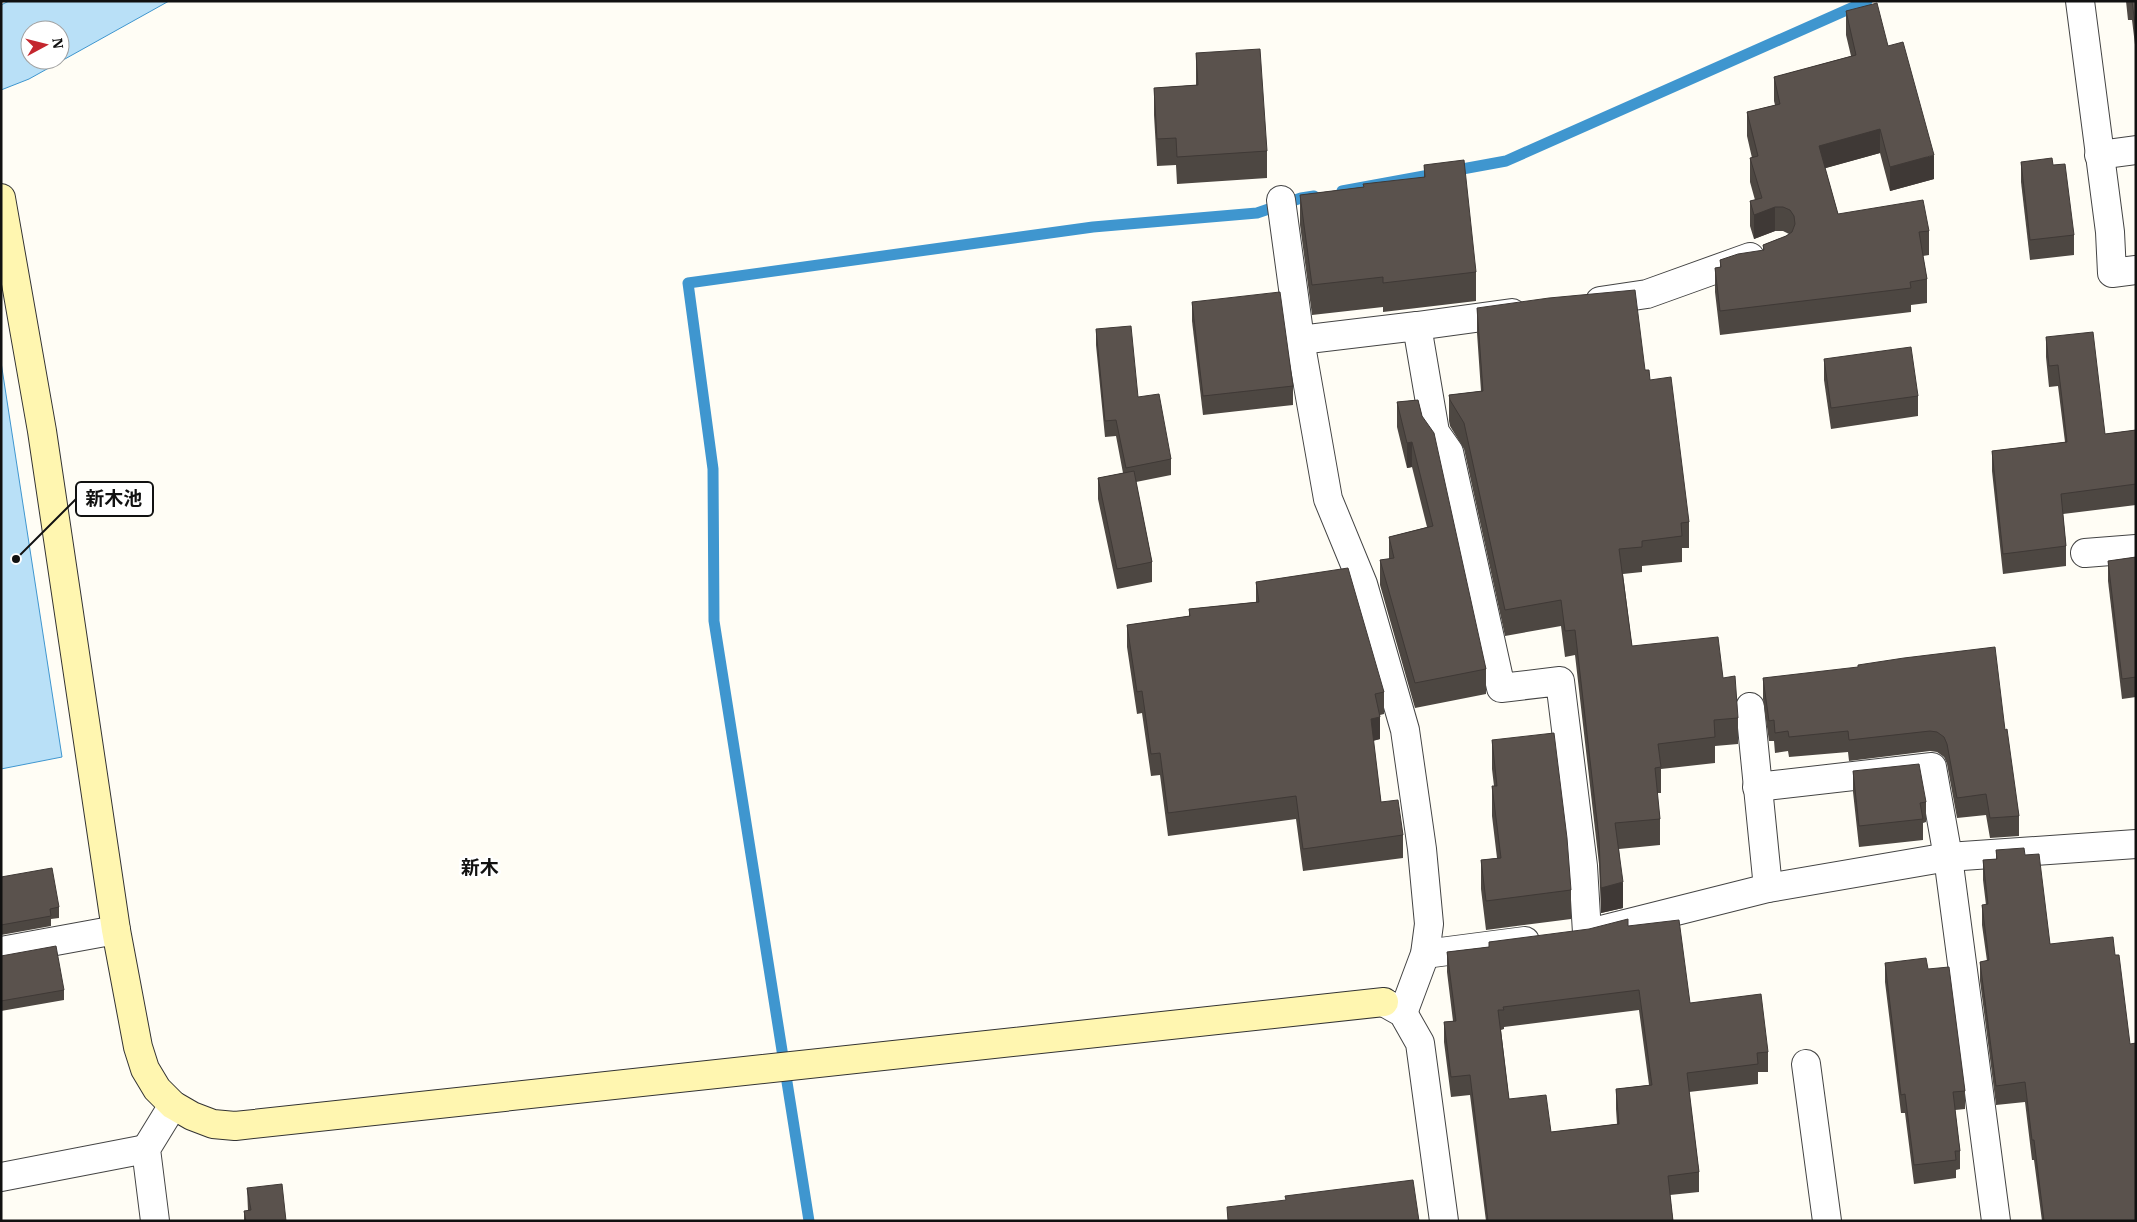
<svg xmlns="http://www.w3.org/2000/svg" width="2137" height="1222" font-family="'IBM Plex Serif','Noto Sans JP',serif">
	<style>
		.water { fill: #b9e0f7; stroke: #3f96cf; fill-rule: evenodd }
		.lines { fill: none; stroke-linecap: round; stroke-linejoin: round }
		.stream { stroke: #3f96cf; stroke-width: 11 }
		.street-casing { stroke: #444; stroke-width: 30 }
		.secondary-casing { stroke: #333; stroke-width: 30 }
		.street { stroke: #fff; stroke-width: 28 }
		.secondary { stroke: #fff6b0; stroke-width: 28 }
		.wall { fill: #4d4742; fill-rule: evenodd }
		.shaded-wall { fill: #3f3936 }
		.building { fill: #5a524d; stroke: #3f3936; fill-rule: evenodd }
		.labels { text-anchor: middle; stroke-width: 5; stroke-linejoin: round; paint-order: stroke }
		.neighbourhood-label { font-size: 19px; font-weight: bold; fill: #111; stroke: #fff }
		.leader { fill: none; stroke: #111; stroke-width: 2 }
		.callout-dot { fill: #111; stroke: #fff; stroke-width: 2 }
		.callout { fill: #fff; stroke: #111; stroke-width: 2 }
		.callout-label { font-size: 19px; text-anchor: middle; font-weight: bold; fill: #111 }
	</style>
	<rect width="100%" height="100%" fill="#fffdf5"/>
	<g class="water">
		<path d="M 9,1 L 169,1 L 29,79 L 1,90 L 1,5 ZM 30,30 L 60,30 L 60,60 L 30,60 Z"/>
		<polygon points="1,362 62,757 1,769"/>
	</g>
	<g class="lines">
		<g class="stream">
			<polyline points="1342,191 1506,161 1867,1"/>
			<polyline points="809,1221 714,621 713,469 688,283 1093,227 1257,213 1301,198 1314,196"/>
		</g>
		<defs>
			<g id="street">
				<polyline points="2080,1 2110,232 2112,273 2136,270"/>
				<polyline points="2099,155 2136,150"/>
				<polyline points="1281,200 1300,340 1328,499 1363,584 1405,730 1422,849 1429,924 1425,954 1403,1013"/>
				<polyline points="1600,301 1647,294 1750,257"/>
				<polyline points="1417,326 1512,313"/>
				<polyline points="1300,340 1417,326 1435,432 1449,452 1501,688 1560,681 1583,866 1587,933"/>
				<polyline points="2085,553 2136,549"/>
				<polyline points="1750,707 1768,888"/>
				<polyline points="1757,787 1932,767 1948,857 1996,1221"/>
				<polyline points="1593,932 1768,888 1948,857 2136,844"/>
				<polyline points="1,951 116,930"/>
				<polyline points="1425,954 1525,941"/>
				<polyline points="1387,1004 1403,1013 1420,1043 1444,1221"/>
				<polyline points="1806,1064 1827,1221"/>
				<polyline points="1,1177 146,1149"/>
				<polyline points="155,1221 146,1149 173,1105"/>
			</g>
			<polyline id="secondary" points="1,198 42,431 116,930 138,1047 145,1069 157,1089 173,1105 192,1116 213,1124 235,1126 1384,1002"/>
		</defs>
		<use href="#street" class="street-casing"/>
		<use href="#secondary" class="secondary-casing"/>
		<use href="#street" class="street"/>
		<use href="#secondary" class="secondary"/>
	</g>
	<g class="wall">
		<polygon points="2126,1 2136,1 2136,53 2132,20 2128,20"/>
		<polygon points="1846,11 1888,46 1934,179 1890,191 1880,153 1825,168 1838,214 1929,231 1929,255 1923,256 1927,279 1927,303 1911,305 1911,312 1720,335 1715,292 1715,268 1720,267 1720,260 1763,251 1763,245 1786,236 1789,234 1783,231 1775,231 1754,239 1750,226 1750,201 1755,200 1750,182 1750,158 1752,158 1747,136 1747,112 1775,105 1774,101 1774,77 1851,56 1846,35"/>
		<polygon points="1196,53 1267,151 1267,178 1177,184 1176,165 1157,166 1154,115 1154,88 1196,85"/>
		<polygon points="2021,162 2074,235 2074,255 2030,260 2021,182"/>
		<polygon points="1424,165 1476,272 1476,301 1383,312 1383,307 1312,315 1300,225 1300,195 1363,187 1424,177"/>
		<polygon points="1192,302 1293,386 1293,405 1203,415 1192,321"/>
		<polygon points="1477,308 1645,370 1650,380 1689,522 1689,548 1682,548 1682,562 1642,566 1642,572 1623,574 1632,646 1723,678 1738,718 1738,744 1715,746 1715,763 1661,769 1661,793 1657,793 1660,819 1660,845 1619,849 1623,908 1601,913 1599,864 1575,655 1565,657 1561,626 1505,636 1464,449 1450,426 1449,421 1449,395 1481,391 1477,333"/>
		<polygon points="1096,329 1138,397 1171,459 1171,475 1136,482 1152,562 1152,582 1117,589 1098,499 1098,478 1123,473 1116,436 1105,437 1096,345"/>
		<polygon points="2046,337 2105,434 2136,430 2136,505 2063,514 2066,546 2066,566 2003,574 1992,471 1992,451 2065,442 2058,386 2049,387 2046,357"/>
		<polygon points="1824,359 1918,396 1918,416 1831,429 1824,380"/>
		<polygon points="1418,400 1486,669 1486,694 1415,708 1380,585 1380,560 1389,559 1389,537 1427,527 1412,467 1407,468 1397,427 1397,402"/>
		<polygon points="2136,557 2136,697 2122,699 2108,581 2108,561"/>
		<polygon points="1256,582 1384,692 1384,714 1380,715 1380,739 1373,741 1381,802 1403,835 1403,858 1303,871 1296,819 1168,836 1160,775 1151,776 1142,713 1137,714 1127,647 1127,625 1189,616 1189,609 1256,602"/>
		<polygon points="1763,678 2005,730 2019,816 2019,836 1990,838 1986,815 1957,818 1947,764 1944,757 1937,752 1930,751 1849,761 1848,752 1789,757 1788,751 1775,753 1774,741 1769,741 1763,699"/>
		<polygon points="1492,740 1571,890 1571,919 1486,930 1481,889 1481,860 1497,858 1492,816 1492,786 1494,786 1492,769"/>
		<polygon points="1853,771 1926,802 1926,822 1923,823 1923,840 1859,847 1853,792"/>
		<polygon points="1996,850 2025,855 2050,944 2136,1221 2042,1221 2034,1160 2032,1160 2025,1102 1996,1105 1980,981 1980,962 1987,961 1982,925 1982,905 1986,905 1983,880 1983,860 1996,859"/>
		<polygon points="1,877 59,907 59,918 51,919 51,926 1,935"/>
		<path d="M 1628,926 L 1690,1003 L 1768,1052 L 1768,1072 L 1758,1072 L 1758,1084 L 1689,1092 L 1699,1172 L 1699,1192 L 1670,1195 L 1673,1221 L 1486,1221 L 1470,1095 L 1451,1097 L 1444,1042 L 1444,1022 L 1453,1021 L 1447,972 L 1447,952 L 1489,947 L 1489,942 ZM 1639,1010 L 1649,1085 L 1616,1089 L 1616,1109 L 1617,1124 L 1551,1132 L 1509,1099 L 1501,1030 L 1504,1029 L 1504,1027 Z"/>
		<polygon points="1,956 64,990 64,1000 1,1011"/>
		<polygon points="1885,963 1928,969 1965,1091 1965,1109 1955,1110 1960,1151 1960,1169 1956,1170 1956,1178 1914,1184 1905,1113 1901,1113 1885,982"/>
		<polygon points="247,1188 286,1221 244,1221 244,1211 248,1211"/>
	</g>
	<g class="shaded-wall">
		<polygon points="1880,129 1880,153 1819,170 1819,146"/>
		<polygon points="1934,155 1934,179 1890,191 1890,167"/>
		<polygon points="1775,207 1775,231 1754,239 1754,215"/>
		<polygon points="1412,442 1412,467 1407,468 1407,443"/>
		<polygon points="1380,717 1380,739 1371,741 1371,719"/>
		<polygon points="1623,882 1623,908 1601,913 1601,888"/>
	</g>
	<g class="building">
		<polygon points="2132,1 2136,1 2136,32"/>
		<polygon points="1877,3 1888,46 1903,42 1934,155 1890,167 1880,129 1819,146 1838,214 1923,200 1929,231 1919,232 1927,279 1910,282 1911,288 1720,311 1715,268 1721,267 1720,260 1738,254 1764,250 1763,245 1786,236 1792,232 1795,224 1794,216 1790,210 1783,207 1775,207 1754,215 1750,201 1762,198 1750,158 1758,156 1747,112 1780,104 1774,77 1856,55 1846,11"/>
		<polygon points="1260,49 1267,151 1177,157 1176,138 1157,139 1154,88 1198,85 1196,53"/>
		<polygon points="2052,158 2053,165 2065,164 2074,235 2030,240 2021,162"/>
		<polygon points="1464,160 1476,272 1383,283 1383,277 1312,285 1300,195 1364,187 1363,184 1425,177 1424,165"/>
		<polygon points="1635,290 1645,370 1649,370 1650,380 1671,377 1689,522 1681,523 1682,536 1642,541 1642,547 1619,549 1632,646 1718,637 1723,678 1735,676 1738,718 1714,720 1715,737 1658,744 1661,767 1655,768 1660,819 1615,823 1623,882 1601,888 1599,838 1575,630 1565,631 1561,600 1505,610 1464,423 1450,400 1449,395 1483,391 1477,308 1549,298"/>
		<polygon points="1280,292 1293,386 1203,396 1192,302"/>
		<polygon points="1131,326 1138,397 1159,394 1171,459 1126,468 1116,420 1105,421 1096,329"/>
		<polygon points="2093,332 2105,434 2136,430 2136,484 2061,494 2066,546 2003,554 1992,451 2067,442 2058,365 2049,366 2046,337"/>
		<polygon points="1911,347 1918,396 1831,408 1824,359"/>
		<polygon points="1418,400 1422,416 1434,433 1486,669 1415,683 1380,560 1394,558 1389,537 1433,526 1412,442 1407,443 1397,402"/>
		<polygon points="1134,471 1152,562 1117,569 1098,478"/>
		<polygon points="2136,557 2136,677 2122,679 2108,561"/>
		<polygon points="1348,568 1384,692 1375,694 1380,717 1371,719 1381,802 1398,800 1403,835 1303,849 1296,796 1168,813 1160,753 1151,754 1142,691 1137,692 1127,625 1190,616 1189,609 1259,602 1256,582"/>
		<polygon points="1995,647 2005,730 2007,729 2019,816 1990,818 1986,794 1957,798 1947,744 1944,737 1937,732 1930,731 1849,740 1848,731 1789,737 1788,731 1775,733 1774,720 1769,721 1763,678 1858,667 1858,665 1904,658"/>
		<polygon points="1554,733 1567,838 1571,890 1486,901 1481,860 1501,858 1492,786 1497,786 1492,740"/>
		<polygon points="1919,764 1926,802 1920,803 1923,819 1859,826 1853,771"/>
		<polygon points="2024,848 2025,855 2039,854 2050,944 2113,937 2115,955 2119,955 2130,1044 2136,1043 2136,1221 2044,1221 2034,1140 2032,1140 2025,1082 1996,1086 1980,962 1989,960 1982,905 1988,904 1983,860 1997,859 1996,850"/>
		<polygon points="52,868 59,907 50,909 51,916 1,925 1,877"/>
		<path d="M 1628,919 L 1628,926 L 1679,920 L 1690,1003 L 1761,994 L 1768,1052 L 1757,1053 L 1758,1064 L 1687,1073 L 1699,1172 L 1668,1176 L 1673,1221 L 1488,1221 L 1470,1075 L 1451,1077 L 1444,1022 L 1456,1021 L 1447,952 L 1489,947 L 1489,942 L 1589,929 ZM 1639,990 L 1652,1085 L 1616,1089 L 1619,1124 L 1551,1132 L 1546,1095 L 1509,1099 L 1498,1010 L 1504,1010 L 1503,1007 Z"/>
		<polygon points="56,946 64,990 1,1001 1,956"/>
		<polygon points="1926,958 1928,969 1949,967 1965,1091 1953,1092 1960,1151 1955,1151 1956,1160 1914,1165 1905,1094 1901,1095 1885,963"/>
		<polygon points="1413,1180 1419,1221 1228,1221 1227,1207 1286,1200 1285,1196"/>
		<polygon points="282,1184 286,1221 246,1221 244,1211 251,1210 247,1188"/>
	</g>
	<g class="labels">
		<g class="neighbourhood-label">
			<text x="480" y="874">新木</text>
		</g>
	</g>
	<path class="leader" d="M16 559L76 499"/>
	<circle class="callout-dot" cx="16" cy="559" r="5"/>
	<rect class="callout" x="76" y="482" width="77" height="34" rx="5"/>
	<g class="callout-label">
		<text x="114" y="505">新木池</text>
	</g>
	<rect width="2137" height="1222" fill="none" stroke="#111111" stroke-width="5"/>
	<g transform="translate(45 45) rotate(83)"><circle r="24" fill="#ffffff" stroke="#a0a0a0"/>
	<path d="M0-4L9 19L0 12L-9 19Z" fill="#c4262e"/>
	<text y="-8" font-size="14" font-weight="bold" text-anchor="middle" fill="#111111">N</text>
	</g>
</svg>
